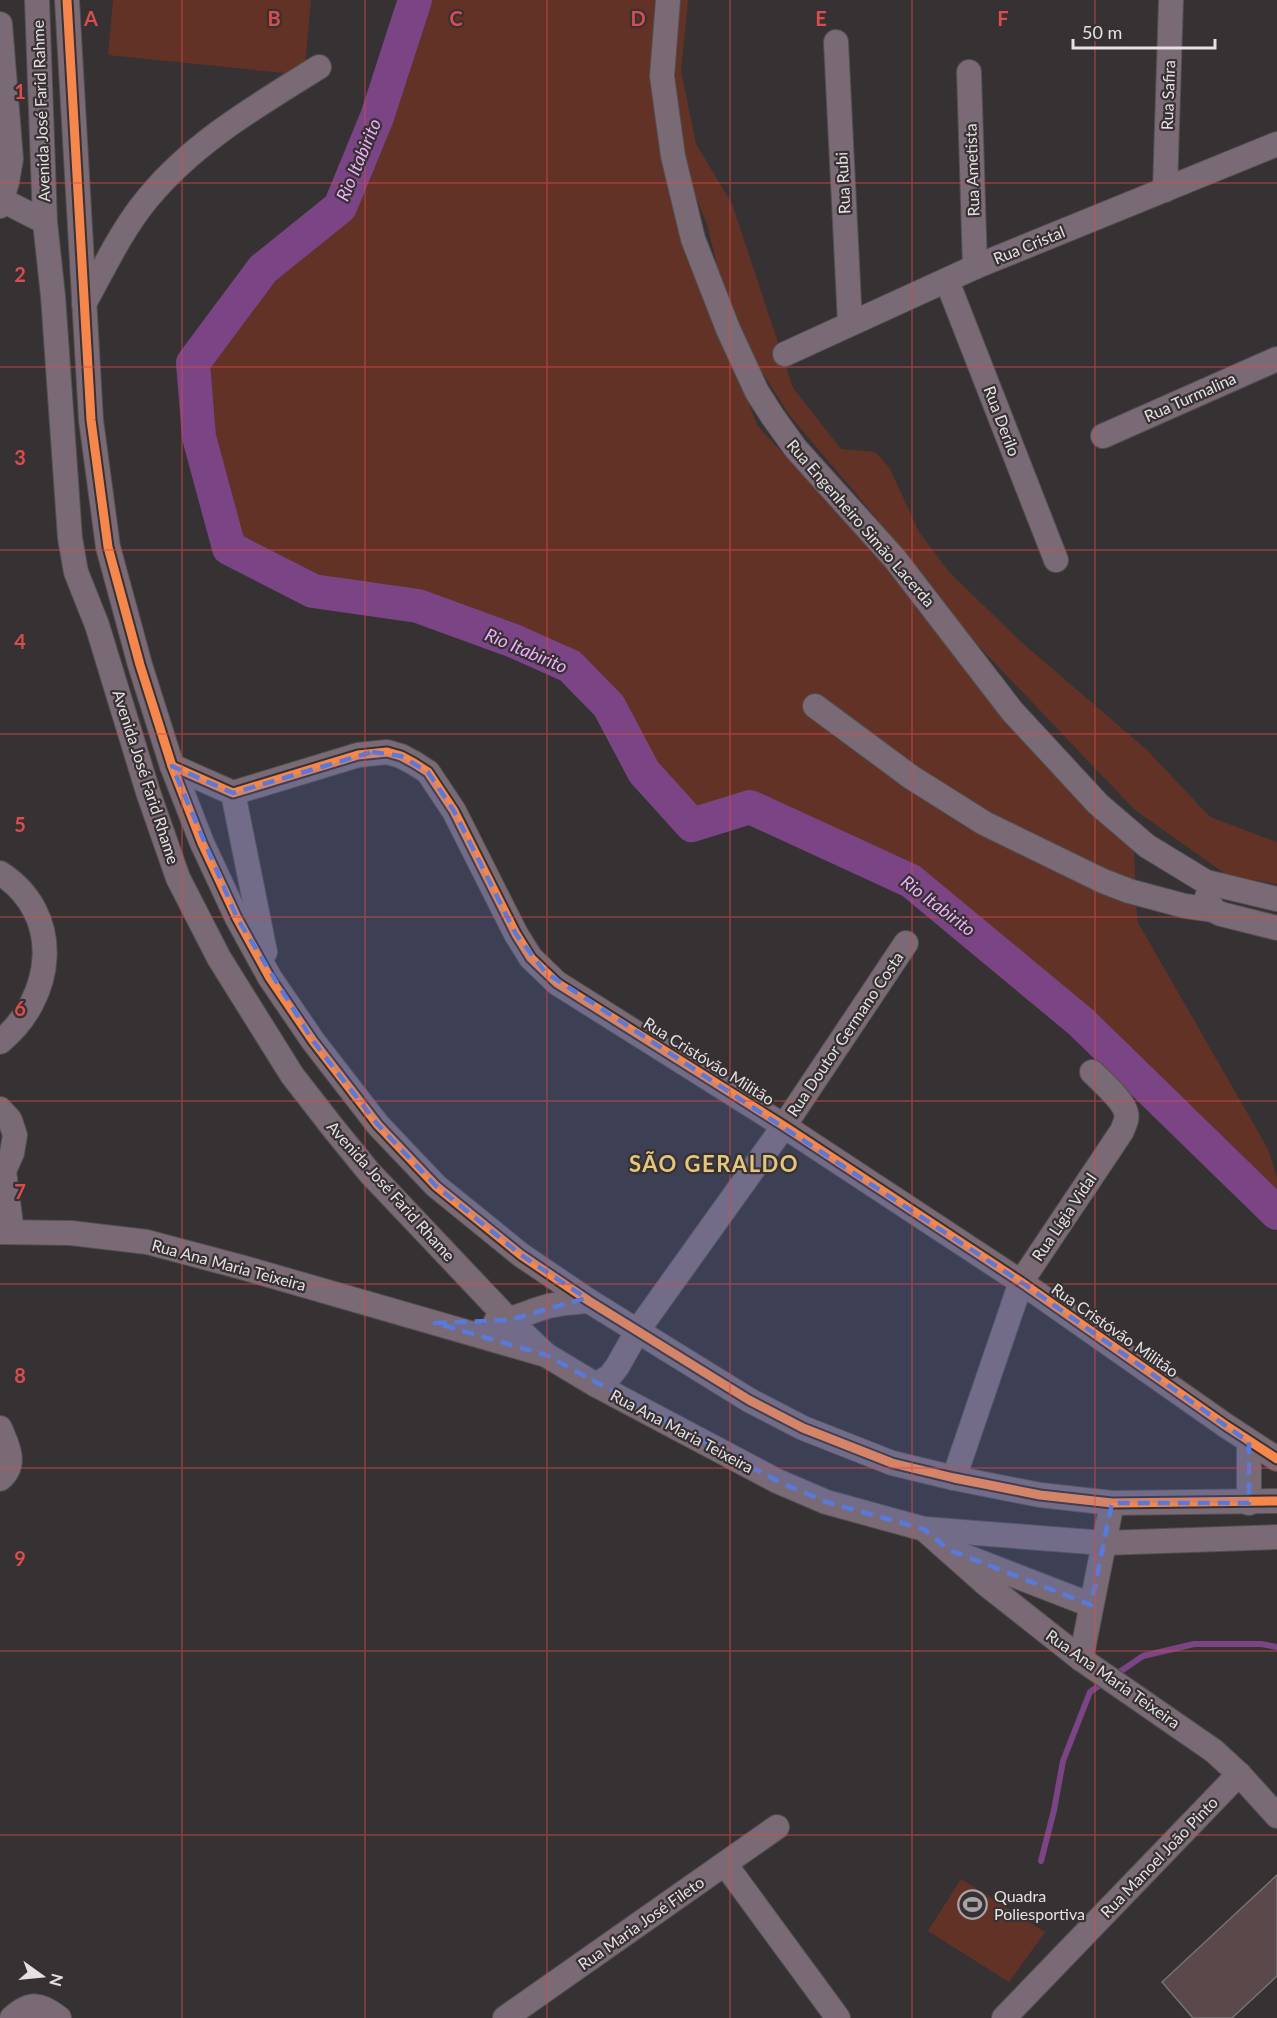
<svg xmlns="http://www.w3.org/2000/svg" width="1277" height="2018" font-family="Lato,sans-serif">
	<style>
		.green { fill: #633227; fill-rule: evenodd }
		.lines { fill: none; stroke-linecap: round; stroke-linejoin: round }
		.stream { stroke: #7a4485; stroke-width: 6 }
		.river { stroke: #7a4485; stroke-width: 34 }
		.building { fill: #5b484b; stroke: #767273; stroke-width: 1.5 }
		.minor-casing { stroke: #514f50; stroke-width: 26 }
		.minor { stroke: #796a75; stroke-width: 24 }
		.cycleway-casing { stroke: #373133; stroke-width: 13 }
		.cycleway { stroke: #f5874c; stroke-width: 9 }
		.marked { fill: #597adb; fill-opacity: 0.2; stroke: #597adb; stroke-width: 4.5; stroke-dasharray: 12 8; stroke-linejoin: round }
		.grid { fill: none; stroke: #d94d4d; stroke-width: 1.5; stroke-opacity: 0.55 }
		.labels { text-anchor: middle; stroke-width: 4.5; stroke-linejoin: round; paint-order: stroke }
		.street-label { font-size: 16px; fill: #e5e1e2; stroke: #373133 }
		.poi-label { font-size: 16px; fill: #e5e1e2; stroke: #373133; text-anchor: start }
		.water-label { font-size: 18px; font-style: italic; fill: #edaefb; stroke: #373133 }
		.district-label { font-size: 22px; font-weight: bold; letter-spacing: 1.5px; fill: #e3c77c; stroke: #373133 }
		.grid-label { font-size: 20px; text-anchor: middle; font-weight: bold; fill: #d94d4d; stroke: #373133; stroke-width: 4.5; stroke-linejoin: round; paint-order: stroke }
	</style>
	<rect width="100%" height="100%" fill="#363234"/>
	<g class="green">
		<polygon points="113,0 311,0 304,75 108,55"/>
		<path d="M 415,0 L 688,0 L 681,71 L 696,144 L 732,204 L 793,388 L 841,449 L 875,452 L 889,467 L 919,532 L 949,572 L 1019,640 L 1147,750 L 1210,817 L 1277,842 L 1277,884 L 1227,875 L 1135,810 L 967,634 L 864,503 L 790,416 L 731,323 L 707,224 L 689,180 L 693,247 L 757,425 L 891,571 L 1009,719 L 1134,852 L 1137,921 L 1268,1149 L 1277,1178 L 1277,1213 L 1081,1022 L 911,881 L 750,807 L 692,825 L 644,772 L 609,706 L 570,666 L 514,641 L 418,606 L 313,591 L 229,548 L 199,437 L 193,363 L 263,269 L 340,207 L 377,117 ZM 654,45 L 662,125 L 650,81 Z"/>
		<polygon points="961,1879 1045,1932 1009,1982 928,1931"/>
	</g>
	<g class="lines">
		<g class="stream">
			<polyline points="1115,1675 1143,1656 1194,1644 1261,1644 1277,1647"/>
			<polyline points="1041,1861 1054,1810 1063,1761 1090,1692 1104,1682"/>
		</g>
		<polyline class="river" points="415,0 377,117 340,207 263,269 193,363 199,437 229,548 313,591 418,606 514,641 570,666 609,706 644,772 692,825 750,807 911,881 1081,1022 1277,1213"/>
	</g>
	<polygon class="building" points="1277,1875 1277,1976 1232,2018 1193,2018 1162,1982"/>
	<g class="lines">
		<defs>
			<g id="minor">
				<polyline points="37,0 45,222 53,296 70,538 76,572 97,625 148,792 178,878 219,958 292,1075 334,1129 369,1172 509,1320 546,1355"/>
				<polyline points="67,0 91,420 108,547 140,665 172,766 202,843 237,918 270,978 313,1041 378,1125 436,1186 521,1255 589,1301 749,1400 803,1428 892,1463 954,1478 1040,1495 1112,1503 1277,1501"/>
				<polyline points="668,0 662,76 673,156 693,239 728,329 757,392 773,417 796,449 895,559 1012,711 1098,804 1147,846 1206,882 1277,899"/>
				<polyline points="0,24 11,159 7,182 0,206"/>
				<polyline points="836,42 850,323"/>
				<polyline points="969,72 975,267"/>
				<polyline points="1165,190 1171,0"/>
				<polyline points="2,200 45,222"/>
				<polyline points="947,281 1056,560"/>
				<path d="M 84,304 C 104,268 122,229 148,198 C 194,142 258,105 319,67"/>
				<polyline points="785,354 975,267 1277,144"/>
				<polyline points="1103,436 1277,359"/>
				<polyline points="815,706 911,777 984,823 1103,881 1129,891 1185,906 1213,910"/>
				<polyline points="172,766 233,793 358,755 387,752 401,756 414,763 428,772 454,811 516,934 531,958 557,983 784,1126 1021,1282 1225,1425 1277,1459"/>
				<polyline points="233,793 265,952"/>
				<path d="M 0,873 C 64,914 55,997 0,1042"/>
				<polyline points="1207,897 1213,910 1221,914 1277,928"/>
				<polyline points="0,1109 10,1120 15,1135 12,1153 4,1171 12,1232"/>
				<polyline points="0,1232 71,1233 147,1242 241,1267 546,1355 596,1385 777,1481 826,1502 924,1529 986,1584 1081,1659 1214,1751 1239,1774 1277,1816"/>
				<path d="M 496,1321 C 513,1320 526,1313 542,1308 C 557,1303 574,1302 589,1301"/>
				<polyline points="596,1385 610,1376 617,1367 638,1330 784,1126 906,943"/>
				<path d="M 0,1428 C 7,1445 18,1464 0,1479"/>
				<path d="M 954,1478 L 1021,1282 L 1122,1131 C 1124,1125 1128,1119 1126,1113 C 1124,1101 1101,1081 1092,1072"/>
				<polyline points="1249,1503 1249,1442"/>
				<polyline points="924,1529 1104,1543 1277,1537"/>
				<polyline points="959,1554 1091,1605"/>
				<polyline points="1081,1659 1112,1503"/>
				<polyline points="725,1864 838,2018"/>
				<path d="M 12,2018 C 31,2001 40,2004 59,2018"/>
				<polyline points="505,2018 777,1827"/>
				<polyline points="1004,2018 1239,1774"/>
			</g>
		</defs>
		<use href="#minor" class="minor-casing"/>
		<use href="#minor" class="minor"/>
		<defs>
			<g id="cycleway">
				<polyline points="67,0 91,420 108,547 140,665 172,766 202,843 237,918 270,978 313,1041 378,1125 436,1186 521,1255 589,1301 749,1400 803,1428 892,1463 954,1478 1040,1495 1112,1503 1277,1501"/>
				<polyline points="172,766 233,793 358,755 387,752 401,756 414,763 428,772 454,811 516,934 531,958 557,983 784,1126 1021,1282 1225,1425 1277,1459"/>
			</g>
		</defs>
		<use href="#cycleway" class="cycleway-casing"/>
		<use href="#cycleway" class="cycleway"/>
	</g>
	<path class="marked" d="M 372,752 L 401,756 L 428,772 L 454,811 L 516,934 L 545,972 L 1021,1282 L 1249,1442 L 1249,1503 L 1112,1503 L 1091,1605 L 949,1550 L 924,1529 L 826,1502 L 777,1481 L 546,1355 L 435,1323 L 509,1320 L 586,1298 L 521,1255 L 436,1186 L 378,1125 L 313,1041 L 237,918 L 172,766 L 233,793 Z"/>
	<path class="grid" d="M 182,0 L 182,2018M 365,0 L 365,2018M 547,0 L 547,2018M 730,0 L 730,2018M 912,0 L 912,2018M 1095,0 L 1095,2018M 0,183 L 1277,183M 0,367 L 1277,367M 0,550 L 1277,550M 0,734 L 1277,734M 0,917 L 1277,917M 0,1101 L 1277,1101M 0,1284 L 1277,1284M 0,1468 L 1277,1468M 0,1651 L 1277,1651M 0,1835 L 1277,1835"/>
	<defs>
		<symbol id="stadium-ring" viewBox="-11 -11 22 22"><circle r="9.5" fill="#373133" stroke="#a8a4a5" stroke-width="1.5"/><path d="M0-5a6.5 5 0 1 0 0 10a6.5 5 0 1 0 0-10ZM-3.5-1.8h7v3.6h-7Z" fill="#a8a4a5"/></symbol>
	</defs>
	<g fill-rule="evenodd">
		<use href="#stadium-ring" x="956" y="1888" width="33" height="33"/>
	</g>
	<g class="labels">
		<g class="street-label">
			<text transform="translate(1168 95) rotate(-88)" y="6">Rua Safira</text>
			<text transform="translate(41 111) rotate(-92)" y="6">Avenida José Farid Rahme</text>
			<text transform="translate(972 170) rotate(-92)" y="6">Rua Ametista</text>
			<text transform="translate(843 183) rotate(-93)" y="6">Rua Rubi</text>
			<text transform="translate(1029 245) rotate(-22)" y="6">Rua Cristal</text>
			<text transform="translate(1190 397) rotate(-24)" y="6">Rua Turmalina</text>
			<text transform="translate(1002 421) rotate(69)" y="6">Rua Derilo</text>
			<text transform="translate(861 523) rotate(49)" y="6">Rua Engenheiro Simão Lacerda</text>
			<text transform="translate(146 777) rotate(72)" y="6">Avenida José Farid Rhame</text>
			<text transform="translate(845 1034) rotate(-56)" y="6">Rua Doutor Germano Costa</text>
			<text transform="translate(709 1061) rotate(32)" y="6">Rua Cristóvão Militão</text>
			<text transform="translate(391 1191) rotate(48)" y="6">Avenida José Farid Rhame</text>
			<text transform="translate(1064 1217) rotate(-56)" y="6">Rua Lígia Vidal</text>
			<text transform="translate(229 1265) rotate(15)" y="6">Rua Ana Maria Teixeira</text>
			<text transform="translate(1115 1330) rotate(35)" y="6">Rua Cristóvão Militão</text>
			<text transform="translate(682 1431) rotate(28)" y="6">Rua Ana Maria Teixeira</text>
			<text transform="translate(1113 1679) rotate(35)" y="6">Rua Ana Maria Teixeira</text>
			<text transform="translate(1159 1857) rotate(-46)" y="6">Rua Manoel João Pinto</text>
			<text transform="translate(641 1923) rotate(-35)" y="6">Rua Maria José Fileto</text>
		</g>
		<g class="poi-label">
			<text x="994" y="1902">Quadra<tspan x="994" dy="18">Poliesportiva</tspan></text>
		</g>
		<g class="water-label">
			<text transform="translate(359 160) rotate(-67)" y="6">Rio Itabirito</text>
			<text transform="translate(526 651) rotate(23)" y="6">Rio Itabirito</text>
			<text transform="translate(938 906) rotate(37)" y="6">Rio Itabirito</text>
		</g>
		<g class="district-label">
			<text x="714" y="1172">SÃO GERALDO</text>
		</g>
	</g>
	<g class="grid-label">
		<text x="91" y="26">A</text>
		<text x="274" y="26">B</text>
		<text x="456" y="26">C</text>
		<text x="638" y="26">D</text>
		<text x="821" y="26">E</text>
		<text x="1003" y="26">F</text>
		<text x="20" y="99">1</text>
		<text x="20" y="282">2</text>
		<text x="20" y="465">3</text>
		<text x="20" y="649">4</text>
		<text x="20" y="832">5</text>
		<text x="20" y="1016">6</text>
		<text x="20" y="1199">7</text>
		<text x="20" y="1383">8</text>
		<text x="20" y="1566">9</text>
	</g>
	<g transform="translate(42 1976) rotate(105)" stroke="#373133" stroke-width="4.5" paint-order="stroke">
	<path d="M0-4.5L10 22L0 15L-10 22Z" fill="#e5e1e2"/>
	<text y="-9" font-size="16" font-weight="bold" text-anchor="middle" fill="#e5e1e2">N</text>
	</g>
	<path d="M1073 39v9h142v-9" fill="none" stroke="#e5e1e2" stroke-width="3"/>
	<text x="1082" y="39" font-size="18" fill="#e5e1e2" stroke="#373133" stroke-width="4.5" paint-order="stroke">50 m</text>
</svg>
